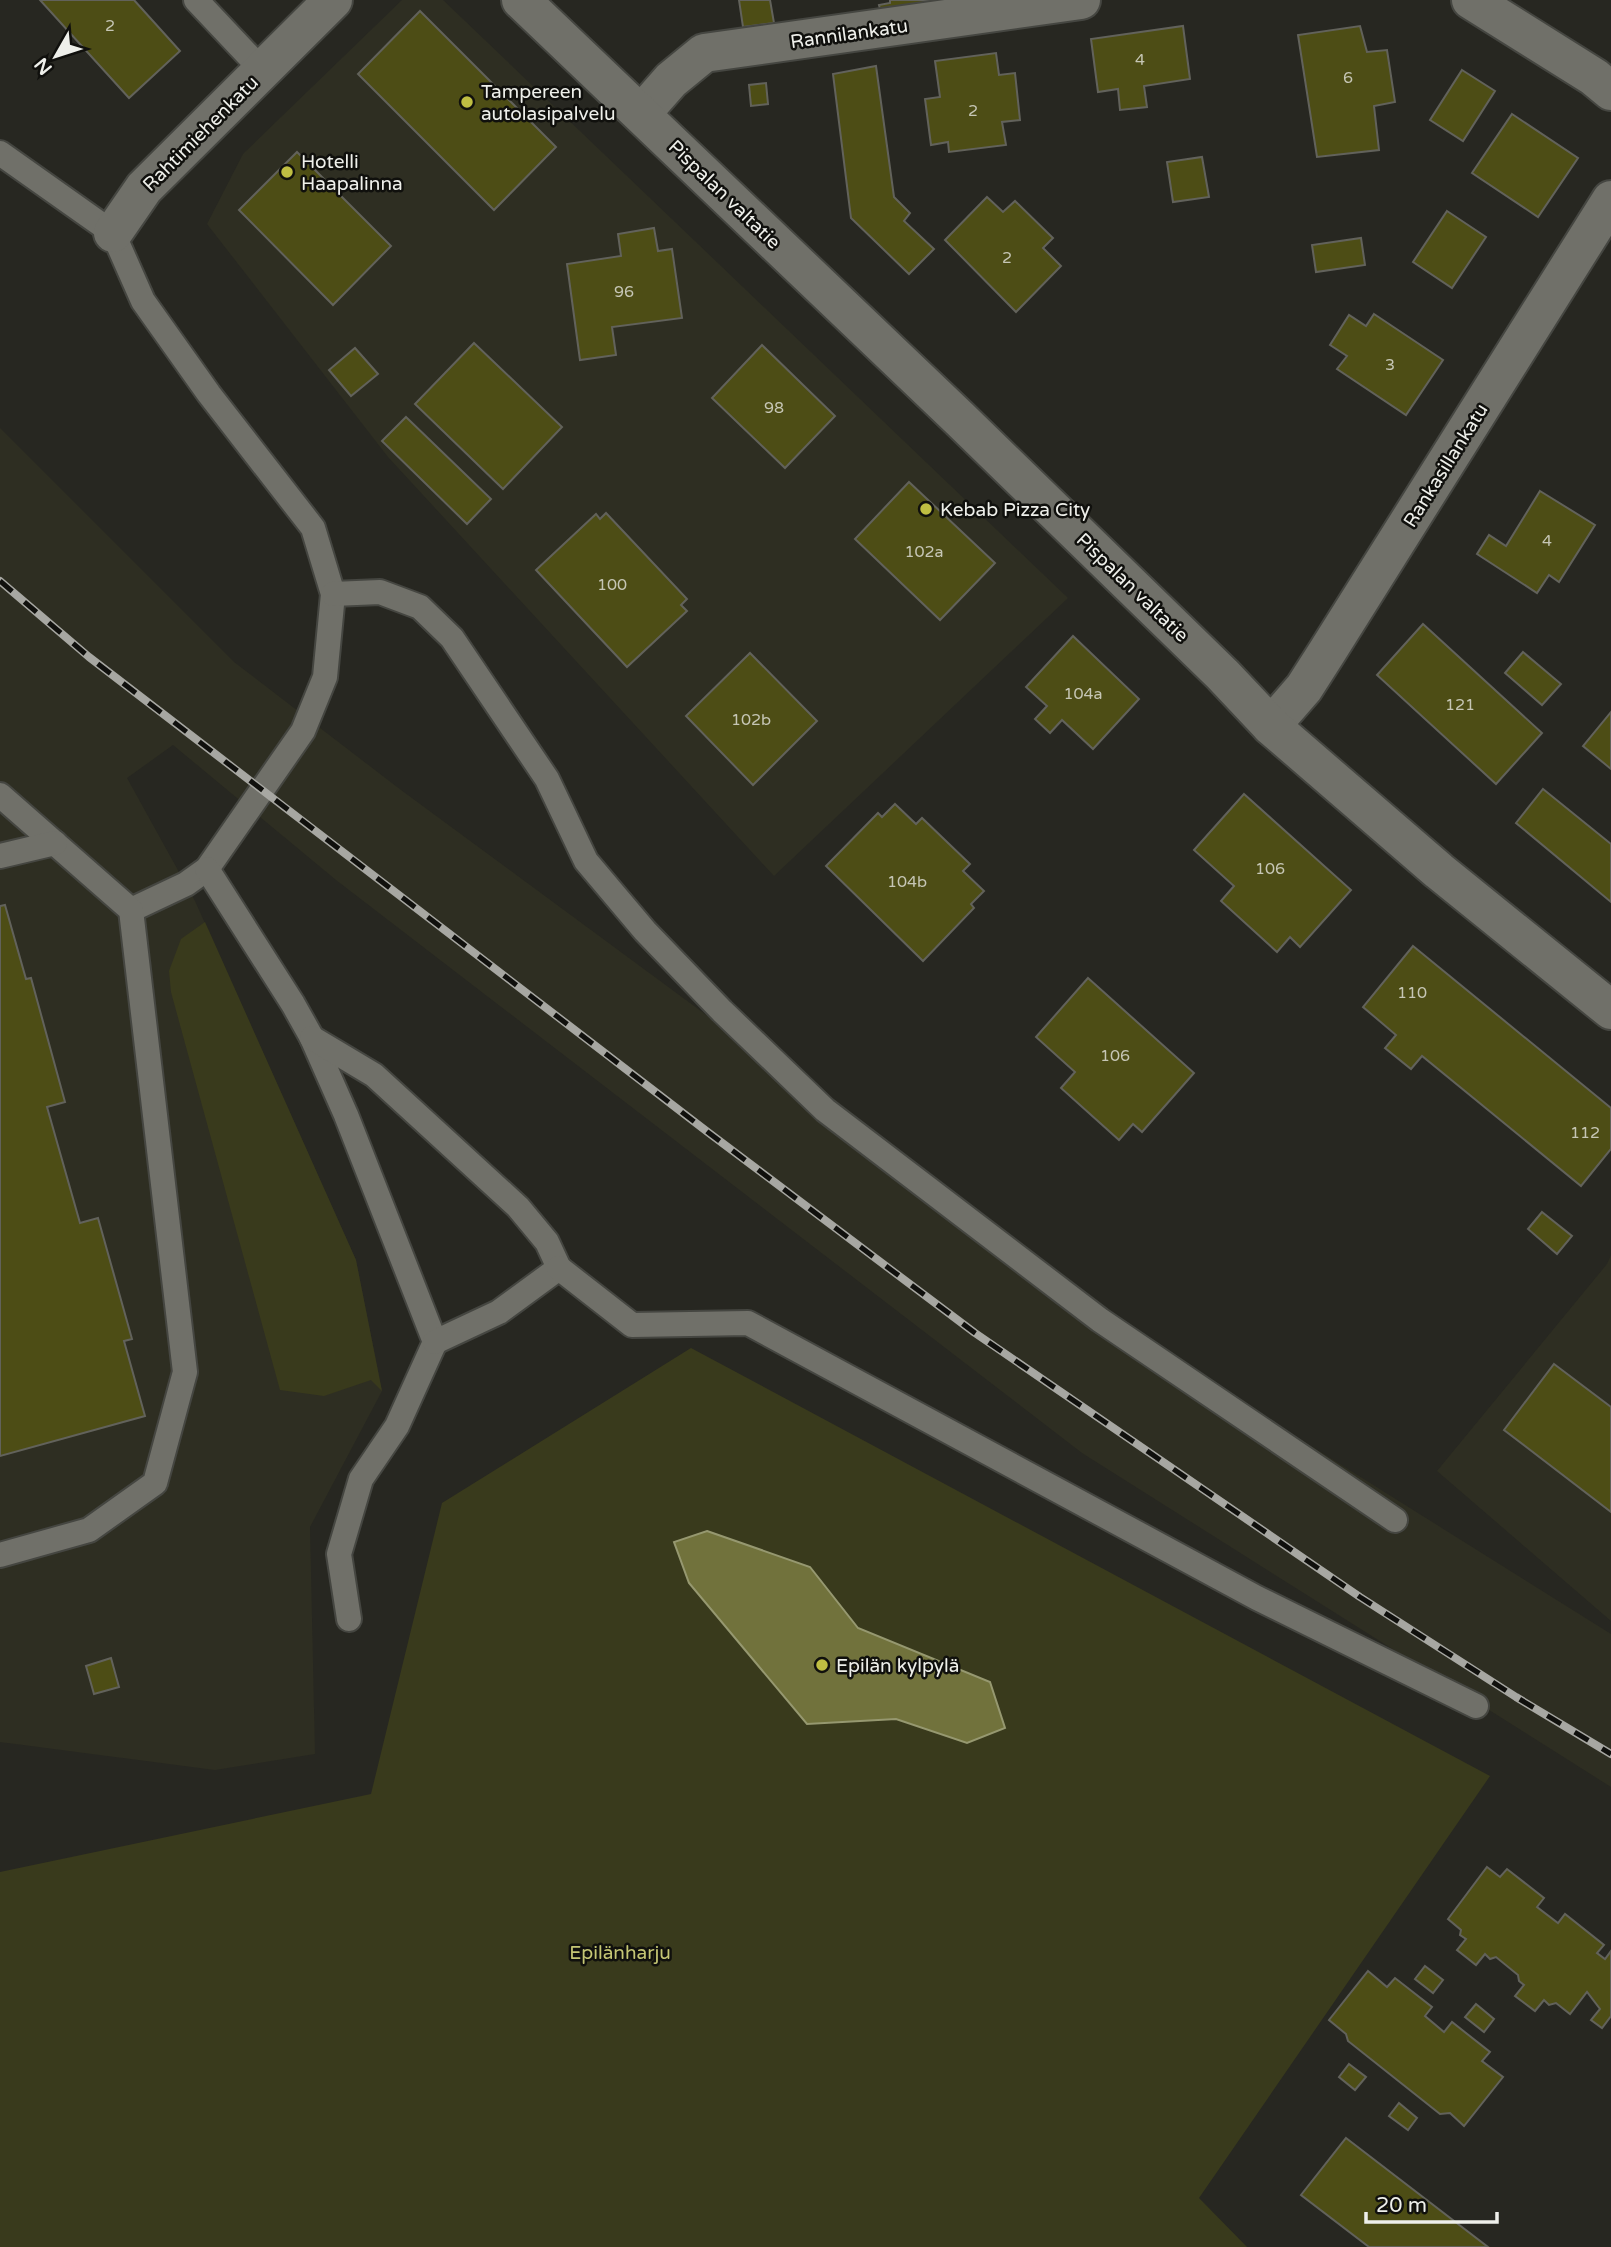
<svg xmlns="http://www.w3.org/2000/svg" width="1611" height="2247" font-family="'Varela Round',sans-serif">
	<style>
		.built { fill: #2e2e22 }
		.green { fill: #393a1c; fill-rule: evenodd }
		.water { fill: #71723c; stroke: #969870; stroke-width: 2 }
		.building { fill: #4d4d15; stroke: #62625b; stroke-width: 2 }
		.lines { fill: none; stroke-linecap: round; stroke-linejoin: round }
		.lane-casing { stroke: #454641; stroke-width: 28 }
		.street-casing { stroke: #454641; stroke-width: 42 }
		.secondary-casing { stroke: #454641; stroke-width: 42 }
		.lane { stroke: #707069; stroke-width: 24 }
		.street { stroke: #707069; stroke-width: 38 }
		.secondary { stroke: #707069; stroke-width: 38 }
		.rail-casing { stroke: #a7a7a2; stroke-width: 8 }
		.rail { stroke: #10100d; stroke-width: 5; stroke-dasharray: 16; stroke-linecap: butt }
		.poi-dot { fill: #bfbe42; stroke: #10100d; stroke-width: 2.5 }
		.labels { text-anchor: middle; stroke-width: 5; stroke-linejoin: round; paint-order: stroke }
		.number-label { font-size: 16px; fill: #c6c6b5 }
		.street-label { font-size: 19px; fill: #eeefea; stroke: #10100d }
		.poi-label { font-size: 19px; fill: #eeefea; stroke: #10100d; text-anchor: start }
		.park-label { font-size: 19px; fill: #c5c674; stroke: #10100d }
	</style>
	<rect width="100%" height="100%" fill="#272721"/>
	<g class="built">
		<polygon points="402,0 443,0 1068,598 774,876 388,457 207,224 243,154"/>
		<polygon points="0,428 234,662 401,790 1177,1362 1611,1634 1611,1787 1082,1453 336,880 173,745 127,778 195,901 356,1260 382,1391 310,1527 315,1754 215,1770 0,1742"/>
		<polygon points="1611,1255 1611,1621 1437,1471 1607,1264"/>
	</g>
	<g class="green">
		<polygon points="205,922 356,1260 382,1391 371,1380 324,1396 280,1390 171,992 169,971 181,939"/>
		<path d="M 691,1348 L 1490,1776 L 1199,2198 L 1247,2247 L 0,2247 L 0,1872 L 371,1794 L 442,1503 ZM 810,1567 L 857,1628 L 990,1682 L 967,1743 L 896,1719 L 807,1724 Z"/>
	</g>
	<polygon class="water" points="707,1531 810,1567 858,1628 990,1682 1005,1728 967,1743 896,1719 807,1724 689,1583 674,1542"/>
	<g class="building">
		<polygon points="40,0 134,0 180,51 129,98"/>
		<polygon points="739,0 770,0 774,23 743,27"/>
		<polygon points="890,0 939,0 939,1 880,9 879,5 890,3"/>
		<polygon points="420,11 556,147 494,210 358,74"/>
		<polygon points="1183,26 1190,79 1144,86 1147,107 1120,110 1118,89 1098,92 1091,39"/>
		<polygon points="1360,26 1367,52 1387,50 1395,102 1374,106 1379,150 1317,157 1298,35"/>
		<polygon points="996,53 999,75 1015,73 1020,120 1002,122 1006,145 949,152 948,142 931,145 925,99 940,97 935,61"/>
		<polygon points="876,66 894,197 910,213 904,221 934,249 909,274 851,218 833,74"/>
		<polygon points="1462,70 1495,91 1463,141 1430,120"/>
		<polygon points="766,83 768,104 751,106 749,85"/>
		<polygon points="1512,114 1578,158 1538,217 1472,173"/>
		<polygon points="297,152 391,246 333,305 239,210"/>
		<polygon points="1202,157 1209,197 1173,202 1167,162"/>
		<polygon points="987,197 1003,212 1015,201 1053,238 1043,248 1061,266 1016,312 945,240"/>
		<polygon points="1447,211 1486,237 1452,288 1413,262"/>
		<polygon points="654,228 658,251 672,249 682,318 612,327 616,355 580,360 567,264 621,256 618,234"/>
		<polygon points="1361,238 1365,265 1316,272 1312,245"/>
		<polygon points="1374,314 1443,360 1406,415 1337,369 1347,356 1330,345 1349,315 1366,326"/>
		<polygon points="474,343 562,427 503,489 415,404"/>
		<polygon points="762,345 835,416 785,468 712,398"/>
		<polygon points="355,348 378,374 351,396 329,370"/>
		<polygon points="406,417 491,499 467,524 382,441"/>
		<polygon points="909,482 995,563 940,620 855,539"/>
		<polygon points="1540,491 1595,525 1559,582 1549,575 1537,593 1477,554 1489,535 1506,546"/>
		<polygon points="606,513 687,599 681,605 687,611 627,667 536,570 596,514 600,519"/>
		<polygon points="1423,624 1542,733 1496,784 1377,675"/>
		<polygon points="1073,636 1139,699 1093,749 1062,720 1050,733 1035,719 1047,706 1026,687"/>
		<polygon points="1523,652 1561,684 1542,705 1505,673"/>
		<polygon points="750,653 817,721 753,785 686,716"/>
		<polygon points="1611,712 1611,769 1583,746"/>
		<polygon points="1543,789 1611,844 1611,902 1516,823"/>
		<polygon points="1244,794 1351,890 1300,947 1290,937 1277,952 1221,901 1234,886 1194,850"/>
		<polygon points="895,804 916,824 922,818 970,864 963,871 984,891 971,904 974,908 923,961 826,866 878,813 882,817"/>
		<polygon points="5,905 26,979 31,978 65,1102 47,1107 80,1223 98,1218 132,1339 124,1341 145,1416 0,1456 0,906"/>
		<polygon points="1413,946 1611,1108 1611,1149 1581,1186 1422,1056 1411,1069 1385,1048 1396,1035 1363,1007"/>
		<polygon points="1088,978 1194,1073 1142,1132 1133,1124 1119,1140 1061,1088 1075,1072 1036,1037"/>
		<polygon points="1542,1212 1572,1236 1557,1254 1528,1229"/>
		<polygon points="1554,1364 1611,1407 1611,1512 1504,1430"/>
		<polygon points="111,1658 119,1687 94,1694 86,1666"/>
		<polygon points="1487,1867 1500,1877 1507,1869 1544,1898 1537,1907 1558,1923 1565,1914 1604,1945 1597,1953 1605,1959 1611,1951 1611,2016 1602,2028 1591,2020 1600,2009 1587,1992 1570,2014 1556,2003 1549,2005 1544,2000 1535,2011 1515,1996 1524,1985 1519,1981 1518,1975 1496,1957 1490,1959 1485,1954 1476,1965 1457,1950 1466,1939 1460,1935 1461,1930 1448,1919"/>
		<polygon points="1425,1966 1443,1980 1433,1993 1415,1979"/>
		<polygon points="1368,1971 1387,1987 1395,1978 1432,2007 1425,2016 1444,2032 1452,2022 1490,2052 1482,2061 1503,2077 1464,2126 1450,2113 1440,2114 1348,2041 1346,2034 1329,2020"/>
		<polygon points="1476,2004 1494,2019 1484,2032 1465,2017"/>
		<polygon points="1349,2064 1366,2077 1355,2090 1339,2077"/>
		<polygon points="1399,2103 1417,2118 1408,2130 1389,2116"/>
		<polygon points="1346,2138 1488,2247 1369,2247 1301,2195"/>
	</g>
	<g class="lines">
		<defs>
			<g id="lane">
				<polyline points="196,0 262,70"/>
				<polyline points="0,153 113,233 143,301 209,394 313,528 333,594 325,677 303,731 207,869 186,884 131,910"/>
				<polyline points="333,594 380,592 420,607 452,638 547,779 586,861 645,931 722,1011 825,1110 1100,1320 1395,1520"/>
				<polyline points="0,795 131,910 185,1372 155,1483 89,1530 0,1555"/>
				<polyline points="0,856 55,843"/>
				<polyline points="207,869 293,1004 312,1038 346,1115 435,1342 397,1426 361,1479 339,1554 349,1619"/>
				<polyline points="312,1038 374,1075 518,1207 547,1242 559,1268 499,1312 435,1342"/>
				<polyline points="559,1268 632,1325 748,1323 1257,1598 1476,1706"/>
			</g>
			<g id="street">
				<polyline points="1471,0 1594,77 1611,91"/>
				<polyline points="642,113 671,80 704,53 1081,0"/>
				<polyline points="113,233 144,188 333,0"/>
				<polyline points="1271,726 1304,688 1327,652 1611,200"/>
			</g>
			<polyline id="secondary" points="521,0 960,419 1223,675 1271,726 1439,871 1611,1010"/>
		</defs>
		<use href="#lane" class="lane-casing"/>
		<use href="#street" class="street-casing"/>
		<use href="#secondary" class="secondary-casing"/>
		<use href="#lane" class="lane"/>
		<use href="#street" class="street"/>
		<use href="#secondary" class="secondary"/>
		<defs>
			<polyline id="rail" points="0,581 89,657 709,1133 975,1333 1360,1597 1516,1697 1611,1754"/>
		</defs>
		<use href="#rail" class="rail-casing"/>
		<use href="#rail" class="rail"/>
	</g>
	<g class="poi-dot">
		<circle cx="467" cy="102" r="7"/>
		<circle cx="287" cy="172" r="7"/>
		<circle cx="926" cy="509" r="7"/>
		<circle cx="822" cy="1665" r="7"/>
	</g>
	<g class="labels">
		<g class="number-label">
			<text x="110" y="31">2</text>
			<text x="1140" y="65">4</text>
			<text x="1348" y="83">6</text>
			<text x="973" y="116">2</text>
			<text x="1007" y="263">2</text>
			<text x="624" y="297">96</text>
			<text x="1390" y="370">3</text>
			<text x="774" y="413">98</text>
			<text x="1547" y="546">4</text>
			<text x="924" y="557">102a</text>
			<text x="612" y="590">100</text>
			<text x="1083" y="699">104a</text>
			<text x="1460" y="710">121</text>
			<text x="751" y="725">102b</text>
			<text x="1270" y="874">106</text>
			<text x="907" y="887">104b</text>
			<text x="1412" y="998">110</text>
			<text x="1115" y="1061">106</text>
			<text x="1585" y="1138">112</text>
		</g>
		<g class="street-label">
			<text transform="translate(849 33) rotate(-8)" y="7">Rannilankatu</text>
			<text transform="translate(200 133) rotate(-45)" y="7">Rahtimiehenkatu</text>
			<text transform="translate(725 194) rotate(44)" y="7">Pispalan valtatie</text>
			<text transform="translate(1445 465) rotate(-58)" y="7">Rankasillankatu</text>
			<text transform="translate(1133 587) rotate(44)" y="7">Pispalan valtatie</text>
		</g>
		<g class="poi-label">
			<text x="481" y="98">Tampereen<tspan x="481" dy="22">autolasipalvelu</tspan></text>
			<text x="301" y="168">Hotelli<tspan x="301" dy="22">Haapalinna</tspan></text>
			<text x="940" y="516">Kebab Pizza City</text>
			<text x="836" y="1672">Epilän kylpylä</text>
		</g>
		<g class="park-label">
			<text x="620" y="1959">Epilänharju</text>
		</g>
	</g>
	<g transform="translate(56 56) rotate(231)" stroke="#10100d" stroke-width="5" paint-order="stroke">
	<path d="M0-5L12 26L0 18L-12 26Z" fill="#eeefea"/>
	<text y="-10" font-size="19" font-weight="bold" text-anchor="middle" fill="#eeefea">N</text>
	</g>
	<path d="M1366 2212v10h131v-10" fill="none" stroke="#eeefea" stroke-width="3.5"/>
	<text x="1376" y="2212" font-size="21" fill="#eeefea" stroke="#10100d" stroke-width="5" paint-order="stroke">20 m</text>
</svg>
